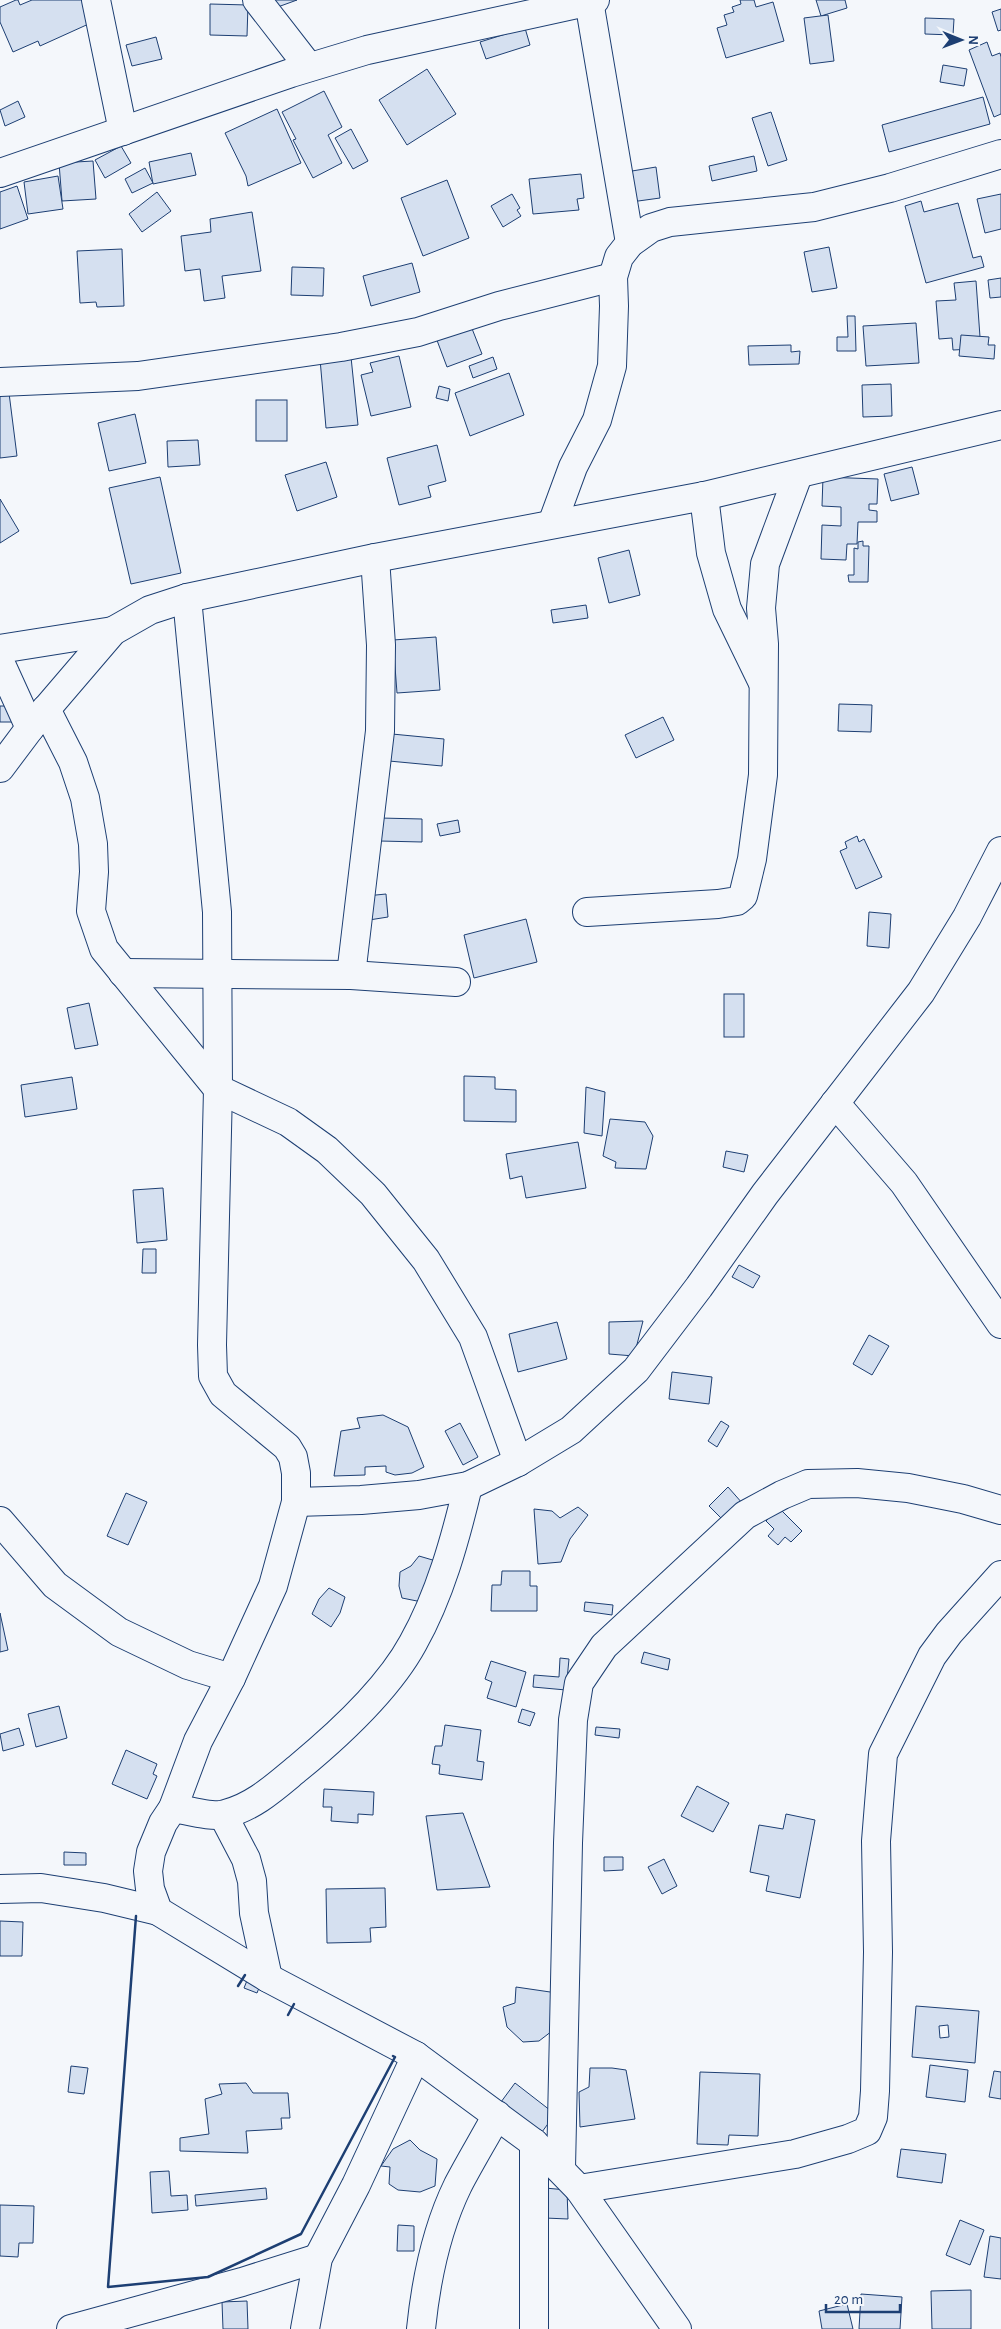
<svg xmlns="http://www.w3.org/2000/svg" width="1001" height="2329" font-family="'Alegreya Sans',sans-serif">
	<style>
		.building { fill: #d5e0f0; stroke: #1d3f73; fill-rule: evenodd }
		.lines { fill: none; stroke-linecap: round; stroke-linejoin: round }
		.minor-casing { stroke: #1d3f73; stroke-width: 30 }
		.minor { stroke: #f4f7fb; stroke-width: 28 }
		.wall { stroke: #1d3f73; stroke-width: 2.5 }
	</style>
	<rect width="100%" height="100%" fill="#f4f7fb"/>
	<g class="building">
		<polygon points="16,0 18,0 20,5 32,0 83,0 93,22 40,46 38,41 13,52 0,22 0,7"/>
		<polygon points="272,0 297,0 275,8"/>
		<polygon points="740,0 754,0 756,7 773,2 784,41 726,58 717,28 727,25 724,15 734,12 732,7 741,4"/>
		<polygon points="816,0 845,0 847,8 821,16"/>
		<polygon points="210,4 248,5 247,36 210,35"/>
		<polygon points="1001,9 1001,30 998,31 992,12"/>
		<polygon points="828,15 834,61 810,64 804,18"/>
		<polygon points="925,18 954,19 953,35 925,34"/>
		<polygon points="525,28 530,45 486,59 480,42"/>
		<polygon points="156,37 162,59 132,66 126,45"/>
		<polygon points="987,42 992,56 1000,53 1001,57 1001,114 994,117 969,50"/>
		<polygon points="943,65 967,69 964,86 940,82"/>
		<polygon points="427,69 456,114 407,145 379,100"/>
		<polygon points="324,91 342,127 328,135 342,163 313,178 293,140 296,139 282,112"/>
		<polygon points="983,97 990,124 889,152 882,125"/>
		<polygon points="18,101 25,117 5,126 0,110"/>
		<polygon points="277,109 301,163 248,186 246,176 225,133"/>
		<polygon points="771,112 787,160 768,166 752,118"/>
		<polygon points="351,129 368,161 353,169 335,138"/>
		<polygon points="121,146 131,163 105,178 95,160"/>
		<polygon points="191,153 196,175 153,184 149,162"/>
		<polygon points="754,156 757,171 712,181 709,166"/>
		<polygon points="93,161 96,199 62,201 59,163"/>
		<polygon points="656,167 660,198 631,202 626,172"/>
		<polygon points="145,168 153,183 132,193 125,179"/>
		<polygon points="581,174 584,198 577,199 579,210 533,214 529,179"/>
		<polygon points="58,176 63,209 28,214 24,182"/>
		<polygon points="447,180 469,238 423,256 401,198"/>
		<polygon points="17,186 28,219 0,229 0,192"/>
		<polygon points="157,192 171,211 142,232 129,214"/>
		<polygon points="512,194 520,208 517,210 521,216 503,227 491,206"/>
		<polygon points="1001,194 1001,229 985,233 977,199"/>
		<polygon points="921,201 924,212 958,203 973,258 981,256 984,267 926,283 905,206"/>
		<polygon points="252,212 261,271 222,276 225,298 204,301 200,269 185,271 181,236 211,232 210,219"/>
		<polygon points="829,247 837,288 812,292 804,252"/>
		<polygon points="122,249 124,306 97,307 96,302 80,303 77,251"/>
		<polygon points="412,263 420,292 371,306 363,276"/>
		<polygon points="292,267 324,268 323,296 291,295"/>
		<polygon points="1001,278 1001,297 990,298 988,280"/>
		<polygon points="976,281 980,337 972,337 973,349 953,350 952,338 939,339 936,301 956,300 954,283"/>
		<polygon points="847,316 855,316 856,351 837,351 837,337 848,337"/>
		<polygon points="469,321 482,354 447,367 435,335"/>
		<polygon points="916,323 919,363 866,366 863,326"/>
		<polygon points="961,335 989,337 988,345 995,345 994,359 959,356"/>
		<polygon points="791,345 791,352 800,351 799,364 749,365 748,346"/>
		<polygon points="399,356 411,407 371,416 361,375 373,372 370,363"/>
		<polygon points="351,357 358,425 326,428 320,359"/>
		<polygon points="493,357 497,369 473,378 469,366"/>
		<polygon points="509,373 524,415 470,436 455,393"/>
		<polygon points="891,384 892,416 863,417 862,385"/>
		<polygon points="439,386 450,389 448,401 436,398"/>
		<polygon points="0,388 9,393 17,456 0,458"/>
		<rect x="256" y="400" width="31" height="41"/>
		<polygon points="135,414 146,463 109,471 98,423"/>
		<polygon points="198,440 200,465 168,467 167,441"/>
		<polygon points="437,445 446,481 428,486 431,497 399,505 387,458"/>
		<polygon points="326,462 337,497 297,511 285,475"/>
		<polygon points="912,467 919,494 891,501 884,474"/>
		<polygon points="160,477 181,573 131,584 109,488"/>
		<polygon points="823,477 878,479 877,504 869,504 869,510 877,511 877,522 858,522 857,544 847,544 846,560 821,559 822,525 841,526 841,507 822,506"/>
		<polygon points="0,499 19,531 0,543"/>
		<polygon points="863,541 863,546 869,546 868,582 849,582 848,575 854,575 854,548 858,549 858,542"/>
		<polygon points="629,550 640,595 609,603 598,558"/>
		<polygon points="586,605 588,618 553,623 551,610"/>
		<polygon points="436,637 440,690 397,693 393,640"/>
		<polygon points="839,704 872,705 871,732 838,731"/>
		<rect x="0" y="706" width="13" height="16"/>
		<polygon points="663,717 674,740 636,758 625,735"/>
		<polygon points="392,734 444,739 442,766 389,761"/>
		<polygon points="380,818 422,819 422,842 380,841"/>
		<polygon points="458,820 460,832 440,836 437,824"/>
		<polygon points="857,836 859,842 864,839 882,877 856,889 840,851 847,848 845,842"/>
		<polygon points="386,894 388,917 369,920 366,896"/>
		<polygon points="869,912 891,914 889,948 867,946"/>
		<polygon points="526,919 537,962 474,978 464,935"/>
		<rect x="724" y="994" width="20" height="43"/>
		<polygon points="89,1003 98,1045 75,1049 67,1008"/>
		<polygon points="464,1076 495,1077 495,1089 516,1090 516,1122 464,1121"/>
		<polygon points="72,1077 77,1109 25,1117 21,1085"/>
		<polygon points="586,1087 605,1092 602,1136 584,1133"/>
		<polygon points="610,1119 645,1122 653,1136 646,1169 615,1168 616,1162 603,1156"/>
		<polygon points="578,1142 586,1188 526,1198 522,1176 510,1179 506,1154"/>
		<polygon points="726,1151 748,1155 744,1172 723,1167"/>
		<polygon points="163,1188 167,1240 137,1243 133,1190"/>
		<polygon points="143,1249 156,1249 156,1273 142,1273"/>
		<polygon points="739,1265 760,1276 753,1288 732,1277"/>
		<polygon points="643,1321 634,1356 609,1354 609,1322"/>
		<polygon points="557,1322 567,1359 518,1372 509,1334"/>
		<polygon points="869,1335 889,1346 872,1375 853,1364"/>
		<polygon points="672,1372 712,1377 709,1404 669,1399"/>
		<polygon points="383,1415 408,1427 424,1467 412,1473 395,1475 386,1472 386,1466 365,1467 365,1475 334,1476 341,1431 360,1428 357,1418"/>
		<polygon points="721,1421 729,1426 717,1447 708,1441"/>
		<polygon points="460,1423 478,1457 463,1465 445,1431"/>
		<polygon points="728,1487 743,1504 724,1521 709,1506"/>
		<polygon points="126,1493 147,1502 128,1545 107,1536"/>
		<polygon points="578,1507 588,1515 570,1539 561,1562 538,1564 534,1509 552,1511 560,1518"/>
		<polygon points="779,1508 802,1531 791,1542 785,1537 778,1545 768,1536 774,1529 766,1521"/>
		<polygon points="419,1556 436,1561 427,1603 402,1598 399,1586 400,1572 411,1566"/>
		<polygon points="502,1571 530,1571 530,1586 537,1586 537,1611 491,1611 492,1585 501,1585"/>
		<polygon points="329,1588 345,1597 340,1613 331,1627 312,1614 319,1599"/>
		<polygon points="585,1602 613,1605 612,1615 584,1611"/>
		<polygon points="0,1613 8,1650 0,1652"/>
		<polygon points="644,1652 670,1659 668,1670 641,1663"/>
		<polygon points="560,1658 569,1659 566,1690 533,1687 534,1675 559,1677"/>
		<polygon points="491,1661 526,1672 516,1707 487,1698 492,1682 485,1679"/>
		<polygon points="59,1706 67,1738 36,1747 28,1714"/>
		<polygon points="522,1709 535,1713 530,1726 518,1722"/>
		<polygon points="445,1725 481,1730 477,1761 484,1762 482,1780 439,1774 440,1765 432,1764 435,1746 442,1746"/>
		<polygon points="596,1727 620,1729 619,1738 595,1735"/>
		<polygon points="19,1728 24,1745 3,1751 0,1734"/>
		<polygon points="126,1750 157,1764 153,1774 157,1776 147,1799 112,1784"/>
		<polygon points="697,1786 729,1803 713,1832 681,1816"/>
		<polygon points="324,1789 374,1792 373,1815 358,1814 358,1823 331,1821 332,1807 323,1807"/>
		<polygon points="463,1813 490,1887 437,1890 426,1816"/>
		<polygon points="786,1814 815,1820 800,1898 766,1891 769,1876 750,1872 759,1825 783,1829"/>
		<polygon points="64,1852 86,1853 86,1865 64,1865"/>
		<polygon points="604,1857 623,1857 623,1870 604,1871"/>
		<polygon points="664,1859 677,1886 662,1894 648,1867"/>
		<polygon points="385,1888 386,1927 370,1928 371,1942 327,1943 326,1889"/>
		<polygon points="0,1921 23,1922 22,1956 0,1956"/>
		<polygon points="250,1973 263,1978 257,1993 244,1988"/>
		<polygon points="516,1987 557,1993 552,2031 539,2041 523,2042 507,2027 503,2007 515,2003"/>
		<path d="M 916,2006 L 979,2011 L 975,2063 L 912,2057 ZM 948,2025 L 949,2037 L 940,2038 L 939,2026 Z"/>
		<polygon points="930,2065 968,2070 965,2102 926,2097"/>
		<polygon points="71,2066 88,2068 84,2094 68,2092"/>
		<polygon points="590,2068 612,2068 626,2070 635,2119 580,2127 579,2092 589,2087"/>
		<polygon points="994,2071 1001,2072 1001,2099 989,2097"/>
		<polygon points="700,2072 760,2074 758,2136 729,2135 728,2145 697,2144"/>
		<polygon points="246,2083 253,2093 288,2093 290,2118 281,2118 282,2129 246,2131 248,2153 180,2151 180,2138 209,2134 205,2099 222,2094 219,2084"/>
		<polygon points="515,2083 555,2114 542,2132 501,2102"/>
		<polygon points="410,2140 420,2150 437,2159 435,2186 420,2192 398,2190 389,2184 390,2167 381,2166 393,2149"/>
		<polygon points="901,2149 946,2154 942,2183 897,2177"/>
		<polygon points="169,2171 171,2196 187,2195 188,2210 152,2213 150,2172"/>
		<polygon points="266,2188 267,2199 196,2206 195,2195"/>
		<polygon points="545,2188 567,2190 568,2219 545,2218"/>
		<polygon points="0,2205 34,2206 33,2243 19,2243 18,2257 0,2256"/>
		<polygon points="960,2220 984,2230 970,2265 946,2255"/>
		<polygon points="398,2225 414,2226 414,2251 397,2251"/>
		<polygon points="990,2236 1001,2238 1001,2279 984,2277"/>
		<polygon points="971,2290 971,2329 932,2329 931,2291"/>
		<polygon points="861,2294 902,2297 900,2329 859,2329"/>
		<polygon points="247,2301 248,2329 223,2329 222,2302"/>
		<polygon points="847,2304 853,2329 822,2329 819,2311"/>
	</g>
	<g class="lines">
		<defs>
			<g id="minor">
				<polyline points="96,0 123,131"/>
				<polyline points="257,0 309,67"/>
				<polyline points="589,1 630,243"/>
				<polyline points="0,173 291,73 367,50 595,0"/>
				<polyline points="0,382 138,376 341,347 418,332 499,306 613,277"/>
				<polyline points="704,496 711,553 727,609 762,681"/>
				<polyline points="552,524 573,467 597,420 612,366 614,306 613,277 619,257 630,243 651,228 670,222 814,207 890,188 1001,154"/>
				<polyline points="187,598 217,912 218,1089 212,1345 213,1376 223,1394 287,1447 293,1457 296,1473 296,1502 273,1586 231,1678 198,1741 173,1808 163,1823 151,1852 148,1871 150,1889 158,1911 268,1978 416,2056 534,2143 579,2189 677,2329"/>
				<polyline points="0,649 113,631"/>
				<polyline points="0,662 30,728"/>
				<polyline points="46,709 73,762 85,798 93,844 94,872 91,911 104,949 218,1089 288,1122 327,1150 373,1194 426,1260 473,1337 518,1462"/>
				<polyline points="0,768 30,728 113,631 150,610 187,598 375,558 704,496 1001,425"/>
				<polyline points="587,912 718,904 737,901 743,896 752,859 763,775 764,644 761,608 765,564 798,475"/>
				<polyline points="123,973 351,975 456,982"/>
				<polyline points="351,975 380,731 381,645 375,558"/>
				<polyline points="835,1103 904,1183 1001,1324"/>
				<polyline points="296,1502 361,1500 419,1495 468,1486 518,1462 571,1430 636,1370 699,1287 765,1194 921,992 967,917 1001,851"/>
				<polyline points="0,1521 55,1585 119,1632 188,1665 231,1678"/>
				<path d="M 173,1808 C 186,1810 214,1818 225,1814 C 254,1807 276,1786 298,1768 C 338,1735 388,1689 413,1643 C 440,1595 455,1540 468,1486"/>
				<polyline points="223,1815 246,1859 252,1881 254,1913 268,1978"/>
				<polyline points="0,1889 41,1888 104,1898 158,1911"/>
				<polyline points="561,2168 568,1843 573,1720 579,1683 604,1646 745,1515 782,1495 808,1484 857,1483 908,1488 963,1499 1001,1510"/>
				<polyline points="579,2189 795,2154 848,2139 867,2131 873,2117 875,2091 878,1952 876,1841 883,1754 932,1656 949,1633 1001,1575"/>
				<polyline points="71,2329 242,2282 318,2258"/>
				<polyline points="305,2329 318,2258 356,2185 416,2056"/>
				<path d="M 421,2329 C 426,2280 436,2230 458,2185 C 470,2162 484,2139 497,2115"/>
				<polyline points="534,2329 534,2143"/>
			</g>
		</defs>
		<use href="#minor" class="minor-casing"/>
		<use href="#minor" class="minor"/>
		<g class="wall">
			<polyline points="136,1916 108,2287 208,2277 301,2234 395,2057 393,2056"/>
			<polyline points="238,1986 245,1975"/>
			<polyline points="288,2015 294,2004"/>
		</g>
	</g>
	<g transform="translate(961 40) rotate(91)" stroke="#f4f7fb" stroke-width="4" paint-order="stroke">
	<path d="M0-4L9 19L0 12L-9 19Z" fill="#1d3f73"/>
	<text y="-8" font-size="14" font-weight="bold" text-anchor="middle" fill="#1d3f73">N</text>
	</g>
	<path d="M826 2304v8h74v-8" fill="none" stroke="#1d3f73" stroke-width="2.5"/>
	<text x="834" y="2304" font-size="15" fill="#1d3f73" stroke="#f4f7fb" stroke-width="4" paint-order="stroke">20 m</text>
</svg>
